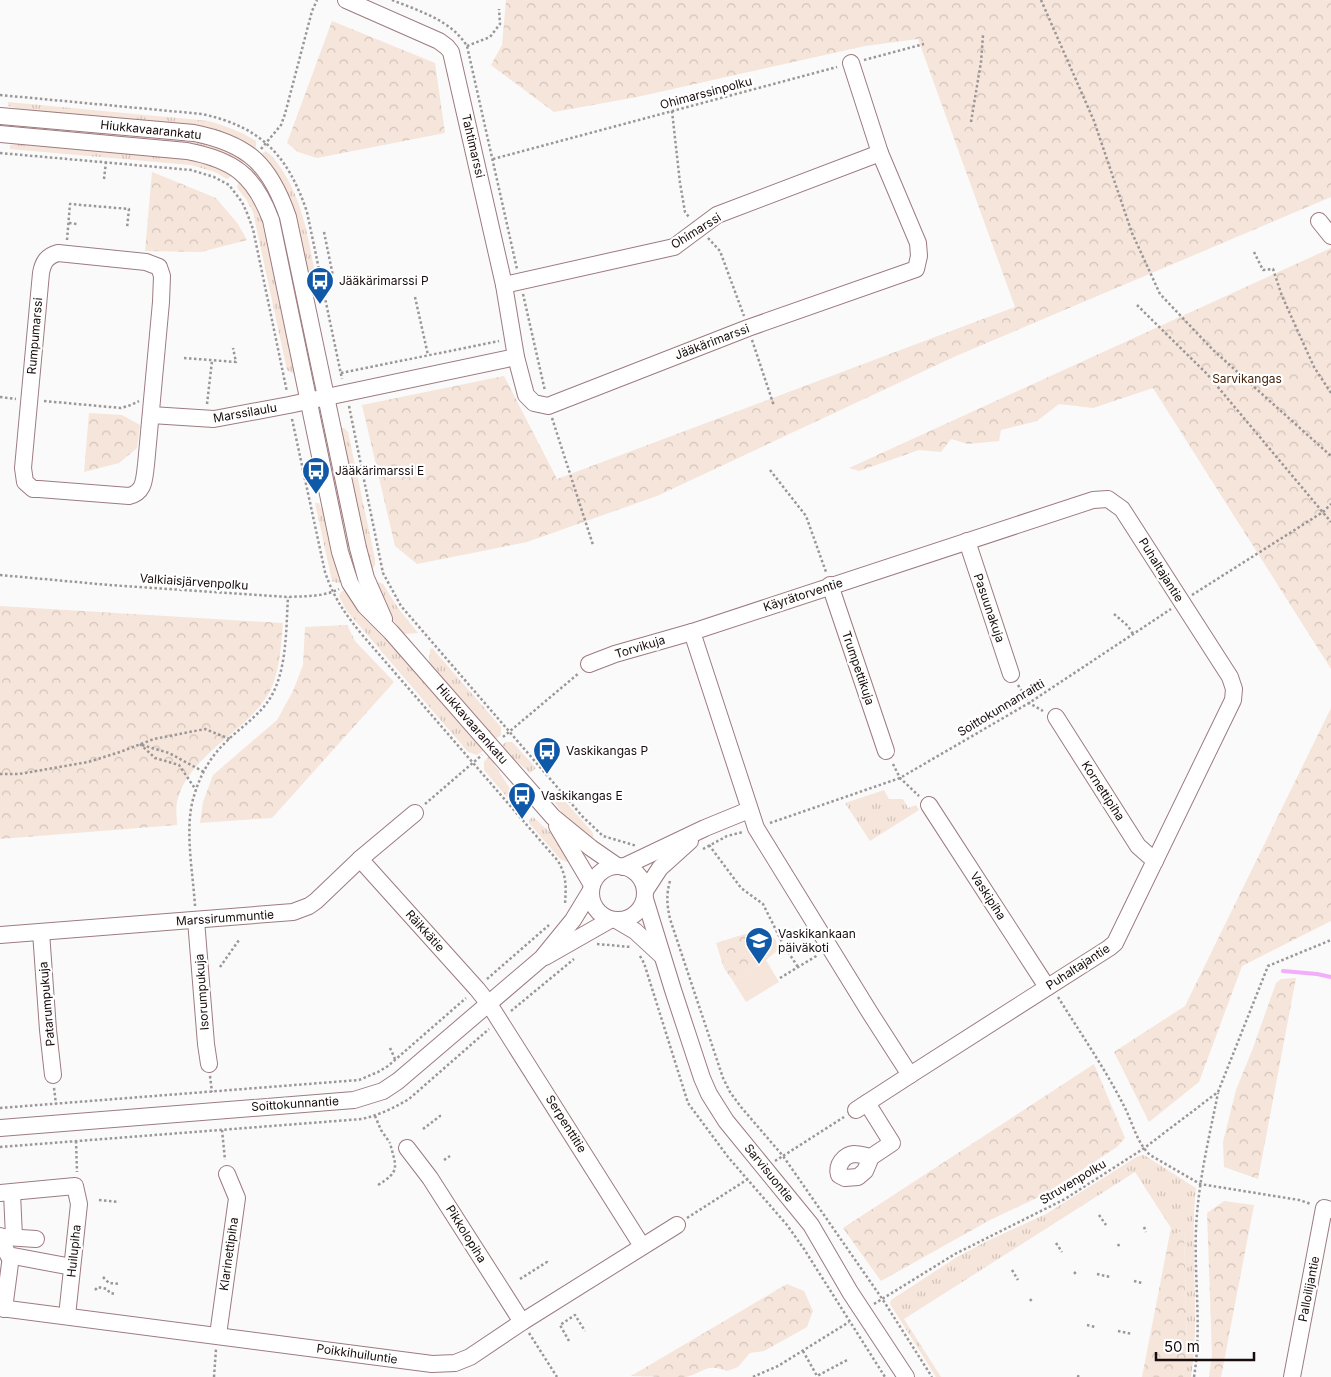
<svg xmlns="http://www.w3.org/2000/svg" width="1331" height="1377" font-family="Inter,sans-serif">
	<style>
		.grass { fill: url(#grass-tufts) }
		.forest { fill: url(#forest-crowns) }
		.pitch { fill: #f6e5da }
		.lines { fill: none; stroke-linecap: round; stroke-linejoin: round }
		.stream { stroke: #f3aefa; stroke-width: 4 }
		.minor-casing { stroke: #9d7b80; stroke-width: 18 }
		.path { stroke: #9b9697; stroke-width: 2.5; stroke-dasharray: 2.5 2.5; stroke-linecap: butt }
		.minor { stroke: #fff; stroke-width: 16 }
		.labels { text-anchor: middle; stroke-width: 4.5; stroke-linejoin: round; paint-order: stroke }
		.street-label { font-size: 12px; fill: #180c0d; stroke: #fff }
		.poi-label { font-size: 12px; fill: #180c0d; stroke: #fff; text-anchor: start }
		.park-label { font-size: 12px; fill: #44230a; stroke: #fff }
	</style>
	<defs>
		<pattern id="grass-tufts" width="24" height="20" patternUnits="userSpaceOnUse" patternTransform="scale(1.25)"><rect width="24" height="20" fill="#f6e5da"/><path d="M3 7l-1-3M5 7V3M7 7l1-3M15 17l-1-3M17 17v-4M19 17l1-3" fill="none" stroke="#d2c3ba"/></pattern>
		<pattern id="forest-crowns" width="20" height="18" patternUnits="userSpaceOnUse" patternTransform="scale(1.25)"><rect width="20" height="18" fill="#f6e5da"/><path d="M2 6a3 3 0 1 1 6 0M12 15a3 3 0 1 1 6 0" fill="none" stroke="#d2c3ba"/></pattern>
	</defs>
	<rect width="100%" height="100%" fill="#fafafa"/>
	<g class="grass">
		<path d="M 8,102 L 209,121 C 226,126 241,132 256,141 L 256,147 L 252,151 L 44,115 L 8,106 Z"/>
		<polygon points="0,120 202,139 246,159 241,166 0,129"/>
		<polygon points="38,142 192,156 235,174 227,179 215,172 191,165 10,149 10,145"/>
		<path d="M 265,151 C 271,154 274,159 278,164 C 306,202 310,251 319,296 L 316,297 L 259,157 Z"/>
		<polygon points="252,164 276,198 315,369 307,370 274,219 247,172"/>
		<polygon points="241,179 260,205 297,373 294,374 287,370 253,212 246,199 237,188 238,183"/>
		<polygon points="338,428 344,428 348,432 375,559 375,565 371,571"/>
		<polygon points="328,431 359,574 354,576 347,557 320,432"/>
		<polygon points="315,503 319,503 331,533 343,581 337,583 332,581"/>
		<polygon points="375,581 383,584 398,608 418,633 403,634 386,612"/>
		<polygon points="346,590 484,750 477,755 468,752 346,610 339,596 342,591"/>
		<polygon points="432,648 501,727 501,735 496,739 493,739 429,663 430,650"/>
		<polygon points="506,742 512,742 515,745 536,768 530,773 500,747"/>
		<polygon points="489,756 512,792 507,797 484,770 484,762"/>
		<polygon points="884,790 889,799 903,799 908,808 916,805 919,810 870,841 845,803"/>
		<polygon points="557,792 593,833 593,842 565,817 551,797"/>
		<polygon points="533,817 553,835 570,861 567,862 560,859 529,823 529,820"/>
		<path d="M 1144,1155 L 1196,1188 C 1189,1251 1201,1315 1191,1377 L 1183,1377 L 1187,1355 L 1184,1230 L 1175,1234 L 1170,1233 L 1171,1228 L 1135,1172 L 904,1319 L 941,1377 L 936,1377 L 890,1304 L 891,1300 L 957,1257 L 987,1241 L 1046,1214 L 1138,1156 Z"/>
	</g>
	<g class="forest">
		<polygon points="506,0 1331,0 1331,197 956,356 657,496 527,542 417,564 395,546 362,405 504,376 557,479 1015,307 918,39 865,46 637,97 554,112 491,65 502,45"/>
		<polygon points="332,21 435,63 445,133 317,158 298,152 287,143"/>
		<polygon points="152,172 216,198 238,224 247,240 201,252 145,251"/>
		<polygon points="1331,248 1331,669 1153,388 1093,408 1059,404 1037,421 1001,430 999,441 968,444 951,439 941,452 919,450 859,471 849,468"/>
		<polygon points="89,413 122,415 140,425 137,448 119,463 84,472"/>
		<path d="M 0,606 L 283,623 C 281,645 280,671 270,691 C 248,732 191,753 178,798 C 175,806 177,817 177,825 L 0,839 Z"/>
		<polygon points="347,625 355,641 394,682 272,818 200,823 203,802 213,775 277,720 293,691 303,665 305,627"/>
		<polygon points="1331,708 1331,921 1242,966 1199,1082 1149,1122 1114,1052 1185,1006"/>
		<polygon points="761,929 776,940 778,950 766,960 733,981 724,968 716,943"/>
		<polygon points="1296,978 1258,1179 1224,1167 1223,1142 1236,1090 1253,1048 1276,983 1281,979"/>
		<polygon points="1094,1064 1125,1138 1117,1147 1043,1195 990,1220 881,1281 843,1228"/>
		<polygon points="1224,1201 1254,1205 1221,1377 1209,1377 1212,1355 1207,1213"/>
		<polygon points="1184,1229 1187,1356 1183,1377 1142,1377 1170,1233 1175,1234"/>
		<path d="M 787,1284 L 804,1291 L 813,1311 L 807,1327 L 764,1351 L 750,1353 L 738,1367 L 727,1371 C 705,1363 706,1372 686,1377 C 677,1377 640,1377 631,1376 Z"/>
	</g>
	<polygon class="pitch" points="766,960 779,982 746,1002 733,981"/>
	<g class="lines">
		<polyline class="stream" points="1283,971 1317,974 1331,977"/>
		<defs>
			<g id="minor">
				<polyline points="346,0 439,41 447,47 451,52 504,285 516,357 526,395 534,403 548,406 748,328 916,269 919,256 918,243 880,153 851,63"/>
				<path d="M 0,116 L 194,133 C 249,144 270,165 288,217 L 358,548 L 366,578 L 384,619"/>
				<path d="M 0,134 L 187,151 C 234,160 254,175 271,220 L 340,552 L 350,583 L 365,606 L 391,632 L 553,817 L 591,848 L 617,866"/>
				<polyline points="1319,221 1331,236"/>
				<path d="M 58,253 L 146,262 L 159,267 L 162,276 L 161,302 L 146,465 C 144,479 145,492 129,496 L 39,489 L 33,489 L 25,482 L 23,468 L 41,273 C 43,262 47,256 58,253 Z"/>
				<polyline points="504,285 674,247 717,215 880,153"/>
				<polyline points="151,415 214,419 289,405 516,357"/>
				<polygon points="1108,499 1122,509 1230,677 1234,689 1233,700 1115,943 1109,948 910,1075 872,1016 756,828 692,632 1093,500"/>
				<polyline points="967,541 1011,674"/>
				<polyline points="830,585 886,751"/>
				<polyline points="589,664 615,654 692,632"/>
				<polyline points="1056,717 1138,846 1155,861"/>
				<polyline points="929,805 1047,987"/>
				<polyline points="557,826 592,885"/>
				<polyline points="360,859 477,989 489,1004 642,1246"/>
				<circle cx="618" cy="893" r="27"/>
				<polyline points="623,867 705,828 749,810"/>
				<polyline points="645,891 660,868 690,841"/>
				<polyline points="645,899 673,990 702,1078 709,1094 726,1121 811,1225 850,1292 906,1377"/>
				<polyline points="196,920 206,1044 209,1064"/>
				<polyline points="618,921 635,931 661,955"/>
				<polyline points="41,932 48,1030 53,1075"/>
				<polyline points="0,935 293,912 309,906 316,901 360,859 415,813"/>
				<polyline points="545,957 610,920"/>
				<path d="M 867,1103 L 892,1143 L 871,1157 L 865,1171 L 858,1177 L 845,1178 L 839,1175 C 836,1165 844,1155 854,1154 C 859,1154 866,1156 871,1157"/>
				<polyline points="856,1110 910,1075"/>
				<polyline points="0,1128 354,1100 383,1091 398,1081 542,958 573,920 590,892"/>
				<polyline points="407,1148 430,1178 522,1322"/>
				<polyline points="0,1193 75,1186 79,1204 67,1316"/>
				<polyline points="12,1193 14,1237"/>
				<polyline points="0,1236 8,1255 72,1267"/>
				<polyline points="5,1237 36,1239"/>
				<polyline points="0,1308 432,1364 455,1363 470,1357 522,1322 677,1225"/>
				<polyline points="4,1309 11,1256"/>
				<polyline points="218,1335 237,1198 227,1174"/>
				<polyline points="1292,1377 1324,1208 1331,1210"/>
			</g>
		</defs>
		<use href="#minor" class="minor-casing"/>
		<g class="path">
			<path d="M 392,0 C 419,11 451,20 467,46 L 517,269"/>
			<polyline points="1041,0 1094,121 1132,233 1160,294 1213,350 1331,456"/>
			<polyline points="467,46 490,37 500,24 499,9"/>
			<polyline points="864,60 924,44"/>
			<path d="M 0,95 L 202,114 C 262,127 288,156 307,212 L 342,379"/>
			<polyline points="672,111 680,183 685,212 689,217"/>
			<polyline points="971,122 981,62 983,35"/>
			<polyline points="261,149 281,125 285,114 312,11 317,0"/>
			<polyline points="0,153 191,170 214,177 229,185 242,202 247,213 253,229 287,392"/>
			<polyline points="493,159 837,67"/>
			<polyline points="104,179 106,162"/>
			<polyline points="69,223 77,224"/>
			<polyline points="324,232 333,276"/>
			<polyline points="708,238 720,251 744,316"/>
			<polyline points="67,240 70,204 129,209 127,228"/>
			<polyline points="1254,252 1263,270 1273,269 1282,296 1314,367 1331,393"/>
			<polyline points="523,294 545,391"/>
			<polyline points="415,297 428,355"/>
			<polyline points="1137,305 1207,374 1331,522"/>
			<polyline points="752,340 774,406"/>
			<polyline points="184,358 236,362 233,348"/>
			<polyline points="341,373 499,341"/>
			<polyline points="0,397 16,399"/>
			<polyline points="44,401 121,408 131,405 139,401"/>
			<polyline points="207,404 212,361"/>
			<polyline points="349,406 383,573 401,606 583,817 603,836 637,846"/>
			<polyline points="552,418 593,545"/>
			<path d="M 292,419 L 325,572 C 334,599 346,615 364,637 L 558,861 C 567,876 566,888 565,904"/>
			<polyline points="770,470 806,516 826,572"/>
			<path d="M 0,575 L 109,585 L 288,597 C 306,596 323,597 339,589"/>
			<polyline points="1192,595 1323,512 1331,504"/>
			<polyline points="1114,614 1128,626 1133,634"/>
			<polyline points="1018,685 1029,703 1043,711"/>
			<polyline points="503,737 579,673"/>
			<polyline points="140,744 155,758 179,765 196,790"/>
			<polyline points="142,745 169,753 204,772"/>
			<polyline points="893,764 900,778 919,796"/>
			<polyline points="0,774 19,774 88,762 120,752 154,739 205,729 230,739"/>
			<polyline points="425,804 482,755"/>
			<polyline points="770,823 900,778 1029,703 1171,609"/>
			<polyline points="709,845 741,888 763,904 784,946 798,967"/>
			<polyline points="703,849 727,836 743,832"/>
			<path d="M 670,881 C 666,895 667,905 670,919 L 723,1078 L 730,1092 L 741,1107 L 783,1156 L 844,1117"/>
			<path d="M 195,906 C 193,873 184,827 194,796 C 199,778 209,759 222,746 C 239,727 263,715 274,691 C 287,663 286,628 288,597"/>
			<polyline points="597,944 631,947"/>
			<polyline points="640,956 644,963 688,1103 728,1157 787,1225 804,1249 885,1377"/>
			<polyline points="220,967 239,940"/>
			<polyline points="780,978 818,955"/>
			<polyline points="487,979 549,925"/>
			<path d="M 1058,997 C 1081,1034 1106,1070 1125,1108 C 1133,1124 1137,1143 1150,1155 L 1200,1184 L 1299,1200 L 1311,1204"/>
			<polyline points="511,1011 574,959"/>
			<polyline points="390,1048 395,1059"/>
			<polyline points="210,1076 212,1092"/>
			<polyline points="54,1088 56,1104"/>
			<polyline points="0,1108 359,1080 378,1072 388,1066 466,998"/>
			<polyline points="375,1116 381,1130 390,1143"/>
			<polyline points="423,1129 440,1116 438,1113"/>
			<polyline points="222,1130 225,1160"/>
			<polyline points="76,1141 77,1172"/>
			<path d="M 0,1147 L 362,1119 C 379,1115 394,1108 409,1099 L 489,1029"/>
			<polyline points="444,1160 450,1156"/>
			<polyline points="775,1161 783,1156 883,1300 932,1377"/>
			<path d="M 378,1185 C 401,1171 396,1167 390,1143"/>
			<polyline points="99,1200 119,1202"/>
			<polyline points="1099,1215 1106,1225"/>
			<polyline points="687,1218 748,1179"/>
			<polyline points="1144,1227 1146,1232"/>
			<polyline points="1056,1243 1062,1252"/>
			<polyline points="1118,1244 1120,1248"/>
			<polyline points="1012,1270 1018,1280"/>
			<polyline points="1074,1272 1077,1275"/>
			<polyline points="1097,1274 1110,1277"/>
			<polyline points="103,1277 109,1283 120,1284"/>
			<polyline points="520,1279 547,1262 548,1264"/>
			<polyline points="1134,1281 1142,1283"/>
			<polyline points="95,1290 98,1287 107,1289 110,1293 115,1294"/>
			<polyline points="1030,1299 1033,1303"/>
			<polyline points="874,1304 955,1254 1065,1199 1143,1149 1218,1092 1268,966 1331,940"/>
			<polyline points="1087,1325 1095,1327"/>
			<polyline points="1118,1331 1132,1334"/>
			<polyline points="529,1333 557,1377"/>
			<polyline points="569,1341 560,1325 575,1315 585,1331"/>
			<polyline points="803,1351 817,1376 849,1359"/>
			<polyline points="1077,1376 1081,1377"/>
			<polyline points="214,1377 216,1349"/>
			<polyline points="753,1377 778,1366 849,1322"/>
			<path d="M 1194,1377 C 1202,1328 1194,1278 1196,1229 C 1198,1183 1209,1138 1218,1093"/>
		</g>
		<use href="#minor" class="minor"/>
	</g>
	<defs>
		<symbol id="bus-pin" viewBox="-11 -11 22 30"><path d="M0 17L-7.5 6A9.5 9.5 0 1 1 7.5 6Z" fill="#1058a8" stroke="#fff"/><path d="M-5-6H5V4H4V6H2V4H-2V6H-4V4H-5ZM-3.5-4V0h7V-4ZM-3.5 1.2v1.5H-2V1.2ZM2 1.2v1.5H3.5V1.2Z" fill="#fff"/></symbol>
		<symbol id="school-pin" viewBox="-11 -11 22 30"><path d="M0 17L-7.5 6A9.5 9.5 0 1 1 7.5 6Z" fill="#1058a8" stroke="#fff"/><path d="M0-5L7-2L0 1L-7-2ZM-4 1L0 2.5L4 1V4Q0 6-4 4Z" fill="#fff"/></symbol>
	</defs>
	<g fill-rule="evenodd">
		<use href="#bus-pin" x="304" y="265" width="32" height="43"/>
		<use href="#bus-pin" x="300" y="455" width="32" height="43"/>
		<use href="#bus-pin" x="531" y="735" width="32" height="43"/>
		<use href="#bus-pin" x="506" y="780" width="32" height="43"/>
		<use href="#school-pin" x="743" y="925" width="32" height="43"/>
	</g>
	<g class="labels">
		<g class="street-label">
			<text transform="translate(706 93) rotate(-15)" y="4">Ohimarssinpolku</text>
			<text transform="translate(151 130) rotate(6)" y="4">Hiukkavaarankatu</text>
			<text transform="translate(473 146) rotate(77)" y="4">Tahtimarssi</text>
			<text transform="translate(696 231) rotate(-32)" y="4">Ohimarssi</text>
			<text transform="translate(35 336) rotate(-85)" y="4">Rumpumarssi</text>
			<text transform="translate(712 342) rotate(-21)" y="4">Jääkärimarssi</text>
			<text transform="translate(245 413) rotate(-10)" y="4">Marssilaulu</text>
			<text transform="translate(1161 570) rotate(58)" y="4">Puhaltajantie</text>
			<text transform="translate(194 582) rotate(4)" y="4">Valkiaisjärvenpolku</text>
			<text transform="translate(803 595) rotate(-18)" y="4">Käyrätorventie</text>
			<text transform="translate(989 608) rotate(71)" y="4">Pasuunakuja</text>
			<text transform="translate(640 647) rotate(-17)" y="4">Torvikuja</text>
			<text transform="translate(858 668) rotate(71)" y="4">Trumpettikuja</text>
			<text transform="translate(1001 708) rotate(-31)" y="4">Soittokunnanraitti</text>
			<text transform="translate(472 724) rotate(49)" y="4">Hiukkavaarankatu</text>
			<text transform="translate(1103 791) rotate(57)" y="4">Kornettipiha</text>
			<text transform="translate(988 896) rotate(57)" y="4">Vaskipiha</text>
			<text transform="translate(225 918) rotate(-4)" y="4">Marssirummuntie</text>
			<text transform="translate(425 931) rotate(48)" y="4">Räikkätie</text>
			<text transform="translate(1078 967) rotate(-33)" y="4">Puhaltajantie</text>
			<text transform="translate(202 992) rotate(-94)" y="4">Isorumpukuja</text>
			<text transform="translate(47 1004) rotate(-95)" y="4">Patarumpukuja</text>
			<text transform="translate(295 1104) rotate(-4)" y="4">Soittokunnantie</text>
			<text transform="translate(566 1124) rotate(58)" y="4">Serpenttitie</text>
			<text transform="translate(769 1173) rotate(51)" y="4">Sarvisuontie</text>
			<text transform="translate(1073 1182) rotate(-31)" y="4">Struvenpolku</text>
			<text transform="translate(466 1234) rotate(58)" y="4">Pikkolopiha</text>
			<text transform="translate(74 1251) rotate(-84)" y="4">Huilupiha</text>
			<text transform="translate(229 1254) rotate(-82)" y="4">Klarinettipiha</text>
			<text transform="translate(1309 1289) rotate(-79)" y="4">Palloilijantie</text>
			<text transform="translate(357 1354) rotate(8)" y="4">Poikkihuiluntie</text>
		</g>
		<g class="poi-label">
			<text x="339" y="285">Jääkärimarssi P</text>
			<text x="335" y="475">Jääkärimarssi E</text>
			<text x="566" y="755">Vaskikangas P</text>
			<text x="541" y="800">Vaskikangas E</text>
			<text x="778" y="938">Vaskikankaan<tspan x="778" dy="14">päiväkoti</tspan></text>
		</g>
		<g class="park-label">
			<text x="1247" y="383">Sarvikangas</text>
		</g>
	</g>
	<path d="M1156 1352v8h98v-8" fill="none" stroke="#180c0d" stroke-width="2.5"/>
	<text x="1164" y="1352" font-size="15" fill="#180c0d" stroke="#ffffff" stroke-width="4" paint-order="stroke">50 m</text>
</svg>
